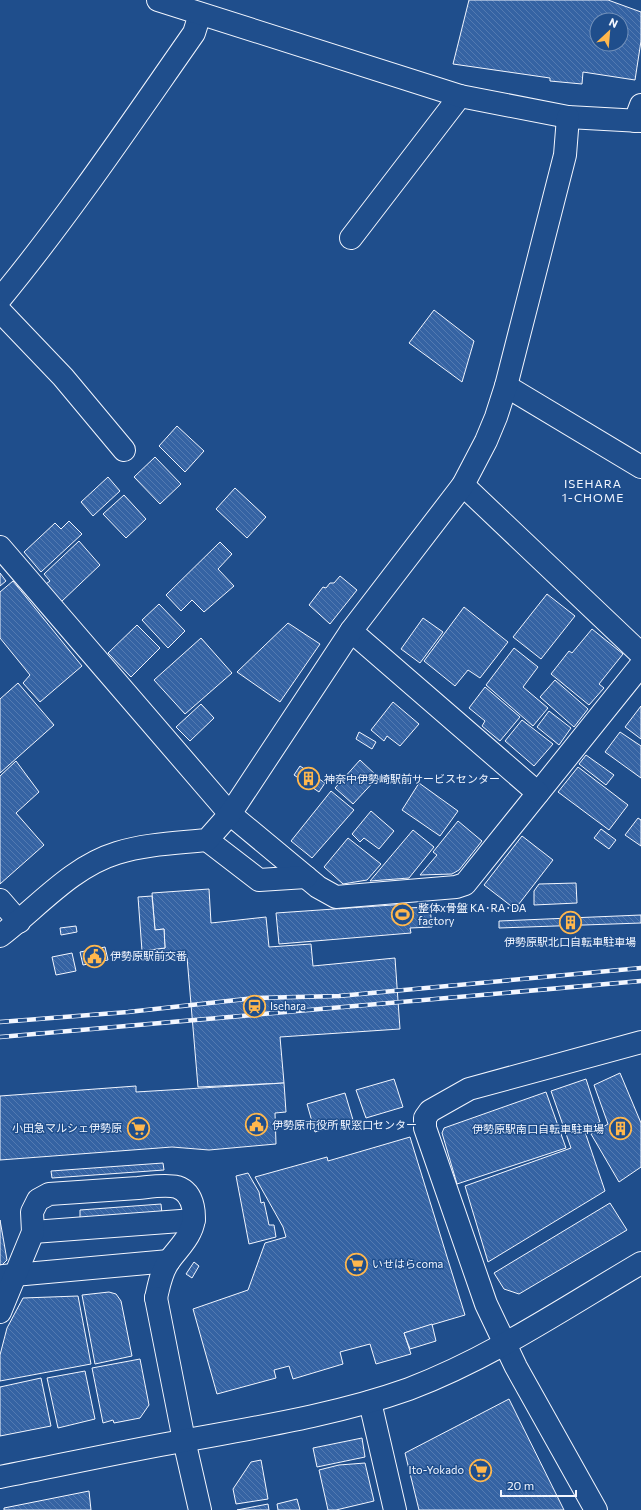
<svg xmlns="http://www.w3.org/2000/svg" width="641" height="1510" font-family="Commissioner,'Noto Sans JP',sans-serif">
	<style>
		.building { fill: url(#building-back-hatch); stroke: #f2f6ff; fill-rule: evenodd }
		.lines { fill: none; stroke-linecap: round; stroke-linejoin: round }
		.street-casing { stroke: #f2f6ff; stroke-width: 24 }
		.secondary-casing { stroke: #f2f6ff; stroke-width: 24 }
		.street { stroke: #1f4e8c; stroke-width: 22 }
		.secondary { stroke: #1f4e8c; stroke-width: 22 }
		.rail-casing { stroke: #f2f6ff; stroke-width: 4.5 }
		.rail { stroke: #1f4e8c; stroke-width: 3; stroke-dasharray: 9; stroke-linecap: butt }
		.labels { text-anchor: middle; stroke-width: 3; stroke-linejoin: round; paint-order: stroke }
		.poi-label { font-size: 11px; fill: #f2f6ff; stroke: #1f4e8c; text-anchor: start }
		.neighbourhood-label { font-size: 12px; letter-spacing: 1px; fill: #f2f6ff; stroke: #1f4e8c }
	</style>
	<defs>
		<pattern id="building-back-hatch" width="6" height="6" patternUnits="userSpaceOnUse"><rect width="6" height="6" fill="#3563a3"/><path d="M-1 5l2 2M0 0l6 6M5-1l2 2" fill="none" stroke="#537ab1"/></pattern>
	</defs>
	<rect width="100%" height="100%" fill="#1f4e8c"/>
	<g class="building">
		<path d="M 469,0 L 608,0 L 641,12 L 641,41 L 635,80 L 583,72 L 582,84 L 550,81 L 550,78 L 453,64 ZM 597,20 L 621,20 L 621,44 L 597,44 Z"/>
		<polygon points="434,310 474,341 462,382 409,343"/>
		<polygon points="177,426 204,451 185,472 159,446"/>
		<polygon points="155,457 181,484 160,504 134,477"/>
		<polygon points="108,477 120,491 93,516 81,502"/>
		<polygon points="235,488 266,517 247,538 216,509"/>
		<polygon points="124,495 146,519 126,538 103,514"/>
		<polygon points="69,521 82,534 41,572 24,552 55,523 61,529"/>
		<polygon points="79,541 100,565 61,602 46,584 50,581 44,574"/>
		<polygon points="220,542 232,554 218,569 234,586 204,612 192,600 181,611 166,595"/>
		<polygon points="0,573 6,581 0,586"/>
		<polygon points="340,576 357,590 330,624 309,605 323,587 326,588 330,583 334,583"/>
		<polygon points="13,581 82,666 40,702 23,683 30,675 0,638 0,592"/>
		<polygon points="547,594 575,616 541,659 513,637"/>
		<polygon points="159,604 185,631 168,648 142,620"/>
		<polygon points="464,607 508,642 480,678 468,670 455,686 424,661"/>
		<polygon points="423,618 443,632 420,663 401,649"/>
		<polygon points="288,623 320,644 280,702 237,672"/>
		<polygon points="137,625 160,648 131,677 108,653"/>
		<polygon points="592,629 623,654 599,684 604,688 589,705 551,674 569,651 572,653"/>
		<polygon points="201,638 232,673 185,714 154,680"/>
		<polygon points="514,648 538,667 523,687 548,708 533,726 486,685"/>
		<polygon points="555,680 588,709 574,727 540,697"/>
		<polygon points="18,683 54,725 0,773 0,699"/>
		<polygon points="485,687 520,717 500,741 482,726 485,721 469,708"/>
		<polygon points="393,702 419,724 400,746 387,736 384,741 371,730"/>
		<polygon points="201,704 214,718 190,741 176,727"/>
		<polygon points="641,706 641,739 625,727"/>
		<polygon points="549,711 571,728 559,745 537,727"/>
		<polygon points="522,720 553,744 534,766 505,741"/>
		<polygon points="359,732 376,742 372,749 356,739"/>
		<polygon points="620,732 641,746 641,778 605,752"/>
		<polygon points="586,755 614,775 606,785 579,764"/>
		<polygon points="360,760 378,777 353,804 335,788"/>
		<polygon points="16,761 39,792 16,813 44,845 0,884 0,776"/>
		<polygon points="300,766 325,783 319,792 294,775"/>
		<polygon points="578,767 628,805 609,830 558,792"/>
		<polygon points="419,783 458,811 440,836 402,810"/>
		<polygon points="331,791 354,810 312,858 291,841"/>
		<polygon points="371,811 394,831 379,849 364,838 360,842 352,834"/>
		<polygon points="638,818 641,820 641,846 625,835"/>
		<polygon points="458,821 482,841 459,870 452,874 420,875 437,855 433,852"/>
		<polygon points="601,829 616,840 609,849 594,838"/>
		<polygon points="413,830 434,847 409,878 370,881"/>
		<polygon points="522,836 553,860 515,909 484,885"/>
		<polygon points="348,838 381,864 367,880 343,884 324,867"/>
		<polygon points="576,883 577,903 534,905 534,891 539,884"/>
		<polygon points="209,889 211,923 266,917 269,947 311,944 313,966 395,958 400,1029 280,1037 284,1083 198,1087 187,957 135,960 135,951 165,948 164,929 155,930 152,893"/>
		<polygon points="152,896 155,930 164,929 165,948 142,951 138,897"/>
		<polygon points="407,904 407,908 430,907 432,927 410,928 411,933 279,944 276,913"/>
		<polygon points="641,915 641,923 499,928 499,921"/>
		<polygon points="76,926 77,932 61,935 60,928"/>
		<polygon points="105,947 108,960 83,965 80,952"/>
		<polygon points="72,953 76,971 56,975 52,957"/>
		<polygon points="620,1073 641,1123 641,1167 619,1182 591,1134 608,1124 594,1085"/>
		<polygon points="394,1079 403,1107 366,1118 356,1090"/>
		<polygon points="586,1079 600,1122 584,1129 605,1191 488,1262 465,1186 571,1148 551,1091"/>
		<polygon points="284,1083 286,1112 275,1113 276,1144 209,1150 172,1147 0,1160 0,1096 136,1086 136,1092"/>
		<polygon points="546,1092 566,1148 457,1184 442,1133 444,1128"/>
		<polygon points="345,1093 353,1120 315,1132 307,1104"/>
		<polygon points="410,1137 465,1315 404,1333 411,1354 376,1364 370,1344 340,1352 343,1364 293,1379 289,1366 274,1370 276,1378 217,1394 193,1309 248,1290 265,1243 286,1237 283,1227 255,1177 327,1157 328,1161"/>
		<polygon points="163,1163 164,1170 52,1178 51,1171"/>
		<polygon points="248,1173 259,1192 261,1203 264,1202 269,1225 274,1225 276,1237 249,1244 236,1176"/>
		<polygon points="610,1203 627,1230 519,1294 504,1289 494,1273"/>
		<polygon points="161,1204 162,1214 80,1220 80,1210"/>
		<polygon points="0,1220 7,1260 0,1267"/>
		<polygon points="194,1262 199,1266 192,1278 186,1274"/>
		<polygon points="109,1292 116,1294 121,1301 132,1356 95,1364 82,1295"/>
		<polygon points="78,1296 91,1364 0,1381 0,1355 7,1328 23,1298"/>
		<polygon points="432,1324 436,1341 410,1349 404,1333"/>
		<polygon points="140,1359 149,1405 140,1418 114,1423 113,1420 103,1423 92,1368"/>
		<polygon points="85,1371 95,1419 58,1428 47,1378"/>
		<polygon points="41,1378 51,1426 0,1436 0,1387"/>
		<polygon points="509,1399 564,1510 419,1510 405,1453"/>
		<polygon points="362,1438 365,1457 317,1467 313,1448"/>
		<polygon points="261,1460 268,1499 236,1504 233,1489 251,1462"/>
		<polygon points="365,1463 374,1501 336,1510 328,1510 319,1470 339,1465"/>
		<polygon points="89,1491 91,1510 4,1510 4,1508"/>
		<polygon points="297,1499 300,1510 278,1510 277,1504"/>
		<polygon points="268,1504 269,1510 237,1510"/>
	</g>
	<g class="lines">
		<defs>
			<g id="street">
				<polyline points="635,121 641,105"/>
				<polyline points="351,238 460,96"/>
				<path d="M 0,299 C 70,214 131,123 194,33 L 200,14"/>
				<polyline points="0,311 63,377 124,450"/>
				<polyline points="506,386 641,467"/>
				<polyline points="463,485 641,654"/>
				<polyline points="0,547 230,814 318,887 336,897 456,887 465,884 641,665"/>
				<polyline points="351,631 538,793"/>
				<polyline points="207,840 259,880 306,877"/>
				<polyline points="0,900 19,922"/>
				<polyline points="33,1232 194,1220"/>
				<polyline points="3,1276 169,1261"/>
				<path d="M 0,1312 L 33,1232 L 32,1212 L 38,1200 L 49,1194 C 79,1192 108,1190 138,1188 C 149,1187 166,1184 177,1187 C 195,1193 197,1218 190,1232 C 185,1243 176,1251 169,1261 C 161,1272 159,1285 156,1298"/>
				<polyline points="370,1402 395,1510"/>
				<polyline points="596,1510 516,1367 486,1304 425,1128 425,1118 430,1111 469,1089 641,1042"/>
			</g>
			<g id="secondary">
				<polyline points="158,0 460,96 568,117 641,121"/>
				<path d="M 0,936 C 37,908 71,867 117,853 C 145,844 178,843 207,840 L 230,814 L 351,631 L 463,485 L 486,441 L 496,417 L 506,386 L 565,155 L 568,117"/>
				<polyline points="156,1298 184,1440 200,1510"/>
				<path d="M 0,1477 C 61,1465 121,1452 182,1441 C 258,1427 336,1415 409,1389 C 491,1358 566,1307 641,1263"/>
			</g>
		</defs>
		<use href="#street" class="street-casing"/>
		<use href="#secondary" class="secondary-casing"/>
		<use href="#street" class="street"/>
		<use href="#secondary" class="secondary"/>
		<defs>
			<g id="rail">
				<polyline points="0,1022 128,1012 255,998 339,996 641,968"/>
				<polyline points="0,1037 641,981"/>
			</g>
		</defs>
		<use href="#rail" class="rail-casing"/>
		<use href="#rail" class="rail"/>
	</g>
	<defs>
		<symbol id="building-ring" viewBox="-11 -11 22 22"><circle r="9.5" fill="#1f4e8c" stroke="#ffb74d" stroke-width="1.5"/><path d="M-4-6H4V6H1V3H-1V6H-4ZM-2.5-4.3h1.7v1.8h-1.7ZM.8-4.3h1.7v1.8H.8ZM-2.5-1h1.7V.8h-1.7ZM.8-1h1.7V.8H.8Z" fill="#ffb74d"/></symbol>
		<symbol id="stadium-ring" viewBox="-11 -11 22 22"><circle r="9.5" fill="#1f4e8c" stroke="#ffb74d" stroke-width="1.5"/><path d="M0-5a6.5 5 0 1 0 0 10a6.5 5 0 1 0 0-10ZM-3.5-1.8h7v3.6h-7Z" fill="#ffb74d"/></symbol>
		<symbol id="civic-ring" viewBox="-11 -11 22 22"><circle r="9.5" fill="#1f4e8c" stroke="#ffb74d" stroke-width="1.5"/><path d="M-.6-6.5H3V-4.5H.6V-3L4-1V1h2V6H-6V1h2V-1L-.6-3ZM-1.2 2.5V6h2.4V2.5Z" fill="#ffb74d"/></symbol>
		<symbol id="station-ring" viewBox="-11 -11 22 22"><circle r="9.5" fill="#1f4e8c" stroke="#ffb74d" stroke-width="1.5"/><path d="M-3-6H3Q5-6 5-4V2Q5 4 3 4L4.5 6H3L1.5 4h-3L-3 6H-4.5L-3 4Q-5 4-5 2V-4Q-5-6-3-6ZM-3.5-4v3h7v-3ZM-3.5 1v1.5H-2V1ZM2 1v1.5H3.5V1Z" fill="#ffb74d"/></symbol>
		<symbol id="supermarket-ring" viewBox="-11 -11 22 22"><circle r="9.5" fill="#1f4e8c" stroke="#ffb74d" stroke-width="1.5"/><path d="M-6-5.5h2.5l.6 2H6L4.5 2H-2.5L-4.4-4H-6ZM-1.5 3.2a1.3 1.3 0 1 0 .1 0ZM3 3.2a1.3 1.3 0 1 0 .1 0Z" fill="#ffb74d"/></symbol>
	</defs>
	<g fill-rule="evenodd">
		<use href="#building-ring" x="296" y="766" width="25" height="25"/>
		<use href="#stadium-ring" x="390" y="902" width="25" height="25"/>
		<use href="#building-ring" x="558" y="910" width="25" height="25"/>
		<use href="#civic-ring" x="82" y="944" width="25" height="25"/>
		<use href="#station-ring" x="242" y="994" width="25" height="25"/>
		<use href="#civic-ring" x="244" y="1112" width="25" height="25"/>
		<use href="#supermarket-ring" x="126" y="1116" width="25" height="25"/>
		<use href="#building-ring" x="608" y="1116" width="25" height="25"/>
		<use href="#supermarket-ring" x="344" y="1252" width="25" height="25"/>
		<use href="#supermarket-ring" x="468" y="1458" width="25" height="25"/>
	</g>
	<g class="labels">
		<g class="poi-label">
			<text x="324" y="783">神奈中伊勢崎駅前サービスセンター</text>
			<text x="418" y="912">整体x骨盤 KA･RA･DA<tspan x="418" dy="13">factory</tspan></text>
			<text x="570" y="946" text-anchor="middle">伊勢原駅北口自転車駐車場</text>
			<text x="110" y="960">伊勢原駅前交番</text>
			<text x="270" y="1010">Isehara</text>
			<text x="272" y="1129">伊勢原市役所 駅窓口センター</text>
			<text x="122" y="1132" text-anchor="end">小田急マルシェ伊勢原</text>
			<text x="604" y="1133" text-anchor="end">伊勢原駅南口自転車駐車場</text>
			<text x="372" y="1268">いせはらcoma</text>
			<text x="464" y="1474" text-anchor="end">Ito-Yokado</text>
		</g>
		<g class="neighbourhood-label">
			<text x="593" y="488">ISEHARA<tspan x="593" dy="14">1-CHOME</tspan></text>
		</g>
	</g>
	<g transform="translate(609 32) rotate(26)"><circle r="19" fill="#1f4e8c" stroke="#7391ba"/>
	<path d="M0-3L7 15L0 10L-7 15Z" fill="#ffb74d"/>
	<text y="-6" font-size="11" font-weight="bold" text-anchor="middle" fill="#f2f6ff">N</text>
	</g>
	<path d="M501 1490v6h75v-6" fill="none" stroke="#f2f6ff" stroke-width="2"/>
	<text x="507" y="1490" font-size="12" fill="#f2f6ff" stroke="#1f4e8c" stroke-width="3" paint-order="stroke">20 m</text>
</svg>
